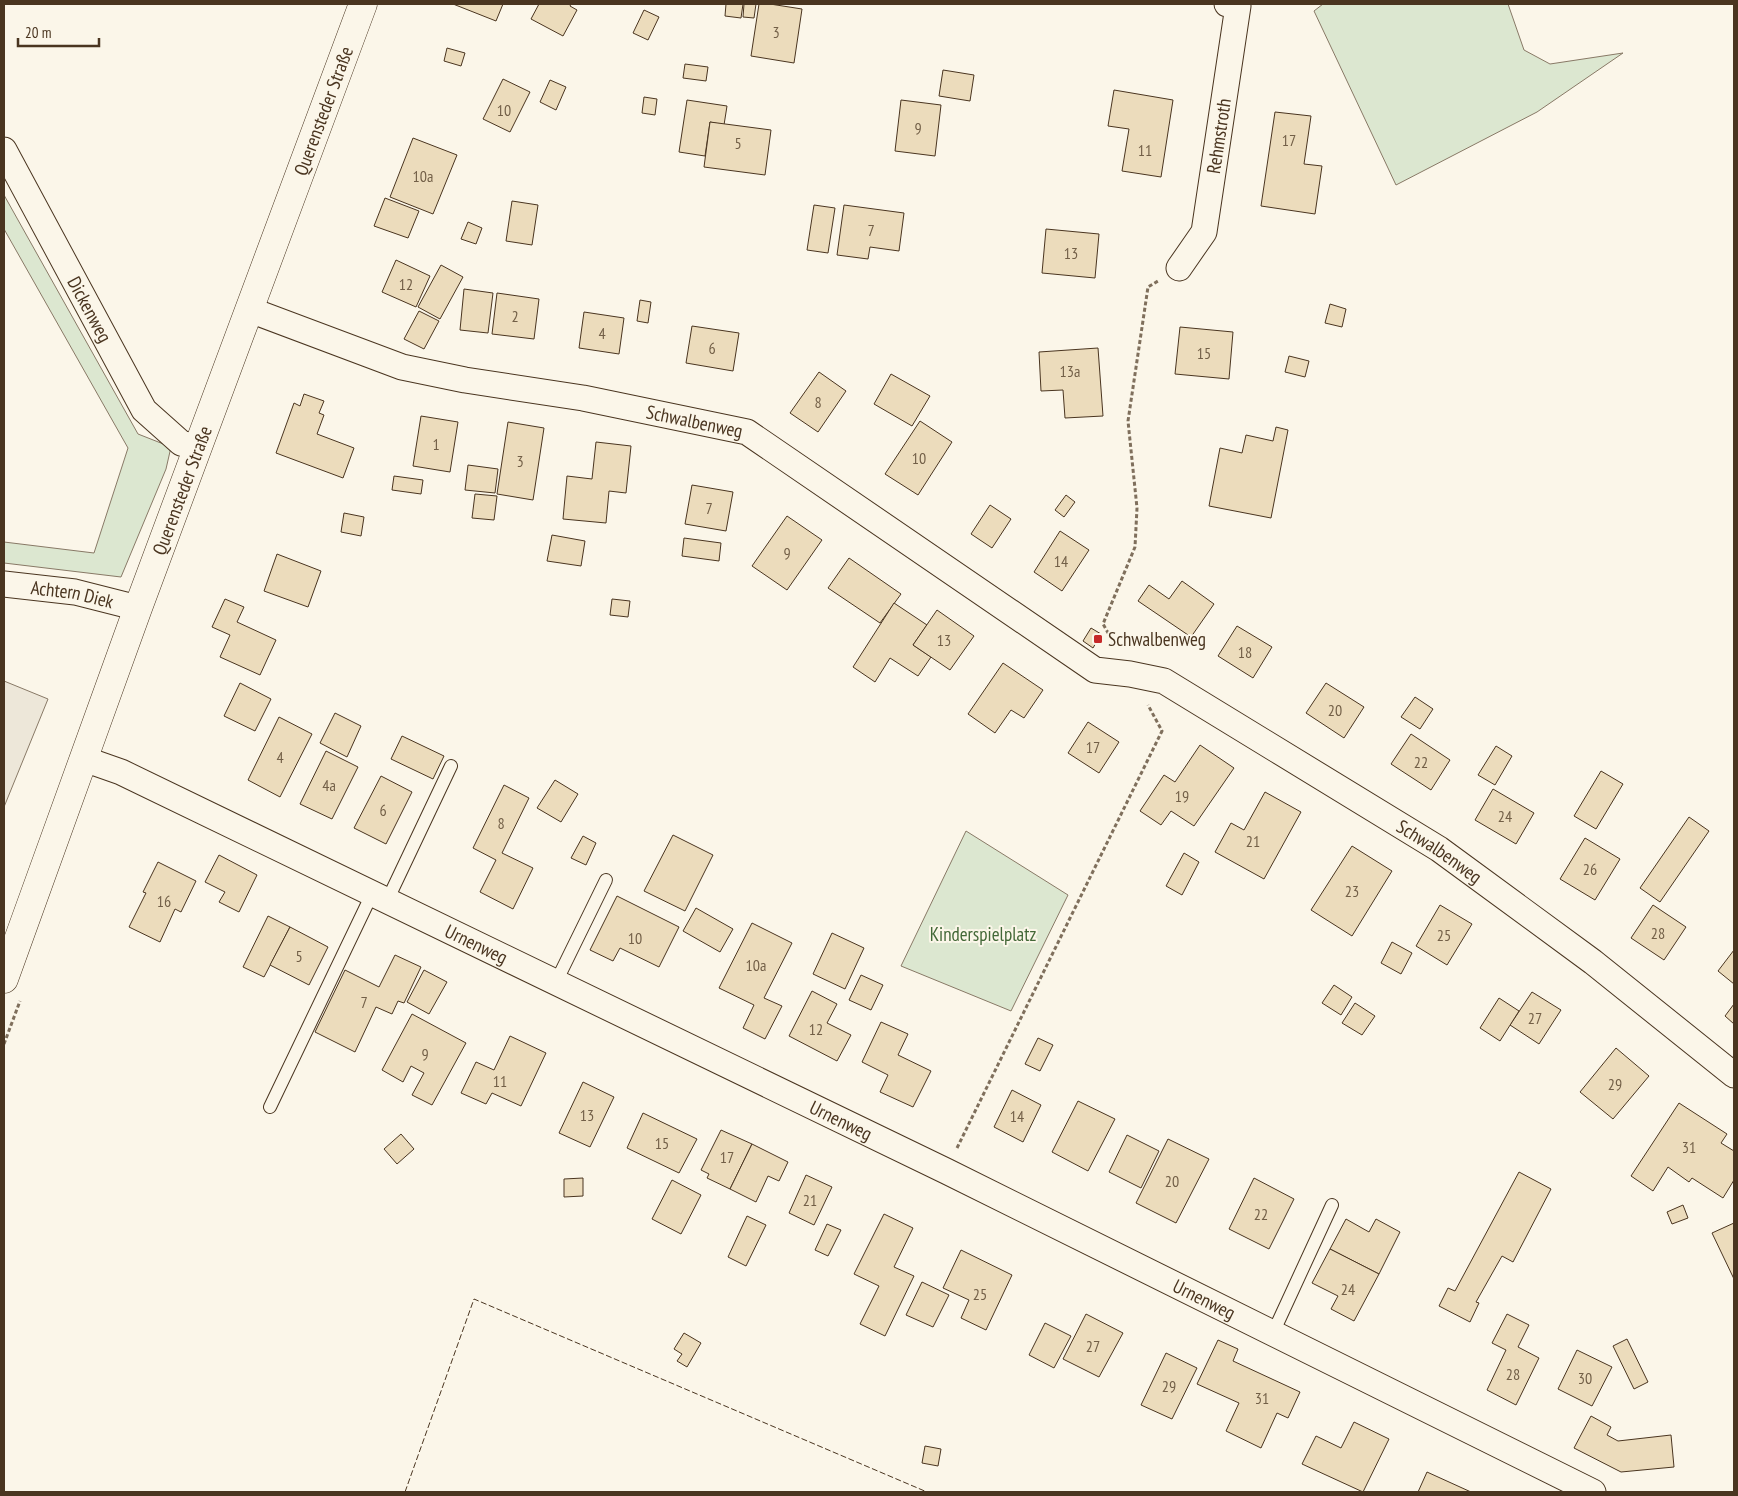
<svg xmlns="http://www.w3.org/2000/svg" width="1738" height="1496" font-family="'PT Sans Narrow',sans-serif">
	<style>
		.green { fill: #dce7d0; stroke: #887966 }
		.parking { fill: #ede7d9; stroke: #887966 }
		.building { fill: #ecdcbc; stroke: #4a3520 }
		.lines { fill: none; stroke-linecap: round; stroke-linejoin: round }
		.service-casing { stroke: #4a3520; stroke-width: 14 }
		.minor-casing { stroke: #4a3520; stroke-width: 27 }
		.tertiary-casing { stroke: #4a3520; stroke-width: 29 }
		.path { stroke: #7f6f5c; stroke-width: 3; stroke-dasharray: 4 2.5; stroke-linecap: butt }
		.service { stroke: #fbf6e9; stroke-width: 12 }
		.minor { stroke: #fbf6e9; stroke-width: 25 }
		.tertiary { stroke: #fbf6e9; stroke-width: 28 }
		.fence { stroke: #4a3520; stroke-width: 1; stroke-dasharray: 6 2.5; stroke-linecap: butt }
		.poi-dot { fill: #c62828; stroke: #fbf6e9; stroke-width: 2 }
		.labels { text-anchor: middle; stroke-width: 4; stroke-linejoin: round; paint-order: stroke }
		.number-label { font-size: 16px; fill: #725f47 }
		.street-label { font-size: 19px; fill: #4a3520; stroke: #fbf6e9 }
		.poi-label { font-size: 19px; fill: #4a3520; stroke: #fbf6e9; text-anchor: start }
		.park-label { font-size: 19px; fill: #436837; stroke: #fbf6e9 }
	</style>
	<rect width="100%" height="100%" fill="#fbf6e9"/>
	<g class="green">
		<polygon points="1323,4 1508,4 1524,50 1550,64 1623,53 1537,112 1396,185 1314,11"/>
		<polygon points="4,195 138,434 171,447 166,469 121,577 4,563 4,542 94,553 128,448 4,229"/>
		<polygon points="966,831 1068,895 1011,1011 901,966"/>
	</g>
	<polygon class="parking" points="4,681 48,699 4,807"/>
	<g class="building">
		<polygon points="453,4 503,4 496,21"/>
		<polygon points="539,4 571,4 570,6 577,10 563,36 531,19"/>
		<polygon points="726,4 743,4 741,18 725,16"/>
		<polygon points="744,4 756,4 754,18 743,17"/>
		<polygon points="759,4 770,4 802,9 794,63 751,56"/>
		<polygon points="644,10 659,17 648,40 633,33"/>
		<polygon points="447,48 465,53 461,66 444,61"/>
		<polygon points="685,64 708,67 706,81 683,78"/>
		<polygon points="943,70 974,75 970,101 939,96"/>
		<polygon points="503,79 530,92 510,132 483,119"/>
		<polygon points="550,80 566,87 556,110 540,102"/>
		<polygon points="1114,90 1173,100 1161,177 1122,171 1129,129 1108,126"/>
		<polygon points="644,97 657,99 655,115 642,113"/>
		<polygon points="687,100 727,106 724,125 710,122 705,156 679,152"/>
		<polygon points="901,100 941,105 935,156 895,151"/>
		<polygon points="1275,112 1311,116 1304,164 1322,166 1315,214 1261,206"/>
		<polygon points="710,122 771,130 765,175 704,167"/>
		<polygon points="413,138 457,155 433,214 390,197"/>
		<polygon points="385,198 419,211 408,238 374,226"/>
		<polygon points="512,201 538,205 532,245 506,241"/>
		<polygon points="814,205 835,208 828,253 807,250"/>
		<polygon points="844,205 904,213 899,251 870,247 868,259 837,255"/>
		<polygon points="468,222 482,228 476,244 461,239"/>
		<polygon points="1046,229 1099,234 1095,278 1042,273"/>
		<polygon points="396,260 430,276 416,307 382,292"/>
		<polygon points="441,265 463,277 440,319 418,307"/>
		<polygon points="464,289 493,293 488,333 460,330"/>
		<polygon points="497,293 539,299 534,339 492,334"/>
		<polygon points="640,300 651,302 648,323 637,321"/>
		<polygon points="1330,304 1346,309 1342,327 1325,323"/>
		<polygon points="419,311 439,321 424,349 404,339"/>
		<polygon points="584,312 624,318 619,354 579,348"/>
		<polygon points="692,326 739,333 733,371 686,363"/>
		<polygon points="1180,327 1233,332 1229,379 1175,374"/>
		<polygon points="1098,348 1103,416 1065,418 1063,390 1041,391 1039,352"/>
		<polygon points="1289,356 1309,361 1305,377 1285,372"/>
		<polygon points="819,372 846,391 818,432 790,413"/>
		<polygon points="891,374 930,396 912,426 874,404"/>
		<polygon points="304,394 324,401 319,413 324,415 317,434 354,448 343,478 276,453 294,403 300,406"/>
		<polygon points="421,416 458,422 450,472 413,466"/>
		<polygon points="920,421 952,442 918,495 885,474"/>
		<polygon points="508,422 544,428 533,500 497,494"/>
		<polygon points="1276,427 1288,430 1271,518 1209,506 1220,448 1242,453 1246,435 1273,441"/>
		<polygon points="596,442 631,446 626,493 609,491 606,523 563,519 567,476 592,479"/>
		<polygon points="468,465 498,469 495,493 465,490"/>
		<polygon points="394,476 423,480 421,494 392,490"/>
		<polygon points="692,485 733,492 726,531 685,524"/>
		<polygon points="475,494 497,496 494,520 472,518"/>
		<polygon points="1066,495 1075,502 1064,517 1055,510"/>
		<polygon points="990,505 1011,519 992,548 971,534"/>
		<polygon points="344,513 364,517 361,536 341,532"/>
		<polygon points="787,516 822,540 787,590 752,566"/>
		<polygon points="1060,531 1089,550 1062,591 1034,572"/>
		<polygon points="552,535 585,541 581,566 547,561"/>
		<polygon points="684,538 721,543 719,561 682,556"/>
		<polygon points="277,554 321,571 308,607 264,591"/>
		<polygon points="849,558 901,594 880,623 828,588"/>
		<polygon points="1182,581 1214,604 1191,637 1138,601 1149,585 1169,599"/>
		<polygon points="225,599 244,607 237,622 276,640 260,675 220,657 230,635 212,627"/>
		<polygon points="612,599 630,601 628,617 610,615"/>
		<polygon points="894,603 927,625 913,645 931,657 918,676 890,658 875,682 853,667"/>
		<polygon points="937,610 974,636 950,670 913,645"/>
		<polygon points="1237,626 1272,647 1253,678 1218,656"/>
		<polygon points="1091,628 1101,634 1093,648 1083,641"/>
		<polygon points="1003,663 1043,690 1024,718 1011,710 995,733 968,714"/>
		<polygon points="240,683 271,699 255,731 224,716"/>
		<polygon points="1326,683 1364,707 1344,738 1306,713"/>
		<polygon points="1415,697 1433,709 1420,729 1401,717"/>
		<polygon points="335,713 361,726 347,757 320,743"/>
		<polygon points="279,717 312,734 280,797 248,780"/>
		<polygon points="1088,722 1119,742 1099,773 1068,753"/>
		<polygon points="1411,734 1450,760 1431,790 1391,764"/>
		<polygon points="402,736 444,756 433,779 391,759"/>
		<polygon points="1200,745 1234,768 1194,826 1171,811 1161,825 1140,811 1164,775 1175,782"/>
		<polygon points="1496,746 1512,756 1495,785 1478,775"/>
		<polygon points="326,751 358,767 332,819 300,804"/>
		<polygon points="1601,771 1623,784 1596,829 1574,816"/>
		<polygon points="381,776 412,792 386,844 354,828"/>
		<polygon points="555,780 578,794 561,822 537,808"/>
		<polygon points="504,785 529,798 502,853 533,868 513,909 480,892 496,860 473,848"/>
		<polygon points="1493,789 1534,813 1516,844 1475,820"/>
		<polygon points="1265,792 1301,812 1264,879 1215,852 1231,823 1244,830"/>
		<polygon points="1689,817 1709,831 1660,902 1640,888"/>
		<polygon points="673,835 713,855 685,911 644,891"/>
		<polygon points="583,836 596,843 586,865 571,858"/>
		<polygon points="1585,838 1620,859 1595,900 1560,879"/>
		<polygon points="1352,846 1392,871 1352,936 1311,910"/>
		<polygon points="1184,853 1199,862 1182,895 1166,886"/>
		<polygon points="219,855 257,875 239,912 219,902 225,892 205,882"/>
		<polygon points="158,862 196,881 181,912 175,909 160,942 129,927 146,893 143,892"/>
		<polygon points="617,896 679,927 659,967 620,948 613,961 590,950"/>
		<polygon points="1440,905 1472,924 1447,965 1416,946"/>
		<polygon points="1653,905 1686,927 1664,960 1631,938"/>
		<polygon points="696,908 733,929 720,952 683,931"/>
		<polygon points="268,916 290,927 264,977 243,967"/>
		<polygon points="752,923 792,943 764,998 782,1006 765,1039 743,1028 754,1005 719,988"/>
		<polygon points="290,927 328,947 309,985 270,965"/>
		<polygon points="832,933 864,948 845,989 813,974"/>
		<polygon points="1392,942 1412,953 1401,974 1381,963"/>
		<polygon points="1734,950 1734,984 1718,971"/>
		<polygon points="395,955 421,967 404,1003 398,1001 392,1014 376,1007 355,1052 315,1032 345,970 379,987"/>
		<polygon points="424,970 447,982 429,1014 407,1002"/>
		<polygon points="861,975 883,985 871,1010 849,1000"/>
		<polygon points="1334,985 1352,997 1341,1015 1322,1003"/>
		<polygon points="812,991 837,1004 827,1023 851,1035 837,1061 789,1036"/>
		<polygon points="1532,992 1561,1010 1539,1044 1510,1025"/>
		<polygon points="1499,998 1519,1011 1500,1041 1480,1028"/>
		<polygon points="1355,1003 1375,1016 1362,1035 1342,1023"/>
		<polygon points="1734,1004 1734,1024 1725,1016"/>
		<polygon points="412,1014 466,1043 432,1105 412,1095 424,1073 411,1066 403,1082 382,1070"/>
		<polygon points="881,1022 908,1034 898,1055 931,1071 913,1107 880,1092 888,1075 862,1062"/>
		<polygon points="510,1036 546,1053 521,1106 492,1093 486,1104 461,1093 476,1062 494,1070"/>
		<polygon points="1038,1038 1053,1045 1040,1071 1025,1064"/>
		<polygon points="1616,1048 1649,1076 1613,1119 1580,1092"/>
		<polygon points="583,1082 614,1097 590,1147 559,1133"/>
		<polygon points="1012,1090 1041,1105 1023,1142 994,1127"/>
		<polygon points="1078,1101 1115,1119 1088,1171 1052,1152"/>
		<polygon points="1679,1103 1727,1134 1721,1143 1734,1151 1734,1180 1723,1198 1692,1178 1689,1182 1668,1167 1653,1191 1631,1176"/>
		<polygon points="643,1113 697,1139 679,1173 627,1148"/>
		<polygon points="721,1130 752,1144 730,1189 707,1178 709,1174 701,1170"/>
		<polygon points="401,1134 414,1149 397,1164 384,1149"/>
		<polygon points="1127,1135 1159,1151 1141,1188 1109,1172"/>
		<polygon points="1168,1139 1209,1159 1176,1223 1136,1203"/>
		<polygon points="752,1144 788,1162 779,1181 768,1176 756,1202 730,1189"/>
		<polygon points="1519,1172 1551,1189 1513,1262 1502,1256 1476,1302 1479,1303 1470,1322 1439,1306 1448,1288 1455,1291"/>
		<polygon points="806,1175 832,1187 814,1225 789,1213"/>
		<polygon points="583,1178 583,1196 564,1197 564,1179"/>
		<polygon points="1254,1178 1294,1199 1269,1249 1229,1229"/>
		<polygon points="672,1180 701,1195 681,1234 652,1219"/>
		<polygon points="1683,1205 1688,1218 1672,1224 1667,1212"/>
		<polygon points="884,1214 913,1228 894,1267 914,1276 885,1336 860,1324 879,1286 854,1274"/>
		<polygon points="747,1216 766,1225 746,1266 728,1257"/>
		<polygon points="1346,1219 1369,1232 1376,1219 1400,1232 1379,1274 1330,1249"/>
		<polygon points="1734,1223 1734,1279 1712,1233"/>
		<polygon points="827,1224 841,1230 828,1256 815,1250"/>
		<polygon points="1330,1249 1379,1274 1354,1321 1331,1309 1338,1296 1312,1283"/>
		<polygon points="961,1250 1012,1275 986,1330 961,1318 969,1300 943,1288"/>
		<polygon points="922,1282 949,1295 933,1327 906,1315"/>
		<polygon points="1086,1314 1123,1333 1099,1377 1063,1359"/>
		<polygon points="1507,1314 1529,1325 1518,1347 1539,1358 1516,1405 1487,1390 1506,1350 1492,1343"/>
		<polygon points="1045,1323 1071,1336 1054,1368 1029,1355"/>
		<polygon points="684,1333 701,1343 687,1367 677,1361 682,1354 674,1349"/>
		<polygon points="1627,1339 1648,1382 1634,1389 1613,1346"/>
		<polygon points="1218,1340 1238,1349 1233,1361 1300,1392 1288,1418 1277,1413 1261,1448 1226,1431 1239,1403 1197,1384"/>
		<polygon points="1577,1350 1612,1367 1592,1406 1558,1389"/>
		<polygon points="1166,1353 1197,1368 1172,1419 1141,1405"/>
		<polygon points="1591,1416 1611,1427 1607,1435 1618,1441 1671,1435 1674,1467 1621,1472 1574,1448"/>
		<polygon points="1354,1422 1389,1439 1363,1492 1302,1464 1316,1436 1341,1448"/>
		<polygon points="925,1446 941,1449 938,1466 922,1463"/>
		<polygon points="1427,1472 1471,1492 1418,1492"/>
	</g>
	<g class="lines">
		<defs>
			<g id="service">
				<polyline points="387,901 451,766"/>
				<polyline points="556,982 606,880"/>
				<polyline points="270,1107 372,894"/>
				<polyline points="1273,1333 1332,1205"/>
			</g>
			<g id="minor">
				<path id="s1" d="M 4,150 L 144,410 L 181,443 L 198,448"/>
				<path id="s2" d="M 1179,268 L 1204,232 L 1238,6 L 1227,4"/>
				<path id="s3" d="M 250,310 L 402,367 L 465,380 L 583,398 L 747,432 L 1095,670 L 1130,674 L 1164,681 L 1439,849 L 1593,962 L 1734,1075"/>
				<path id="s4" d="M 4,584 L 75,592 L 138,608"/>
				<path id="s5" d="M 84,759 L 121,772 L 946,1171 L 1593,1492"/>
			</g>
			<g id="tertiary">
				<path id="s6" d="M 4,979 L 138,608 L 363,4"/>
			</g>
		</defs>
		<use href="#service" class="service-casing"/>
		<use href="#minor" class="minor-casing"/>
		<use href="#tertiary" class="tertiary-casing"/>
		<g class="path">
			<polyline points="1115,645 1103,624 1135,547 1137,508 1128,421 1148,287 1158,281"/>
			<polyline points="4,1044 20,1001"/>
			<polyline points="957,1148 1162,731 1148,705"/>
		</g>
		<use href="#service" class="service"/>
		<use href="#minor" class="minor"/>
		<use href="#tertiary" class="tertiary"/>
		<polyline class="fence" points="405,1492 474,1299 927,1492"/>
	</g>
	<rect class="poi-dot" x="1093" y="634" width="10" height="10" rx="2.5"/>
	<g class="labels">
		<g class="number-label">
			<text x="776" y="38">3</text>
			<text x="504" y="116">10</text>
			<text x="918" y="134">9</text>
			<text x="1289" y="146">17</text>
			<text x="738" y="149">5</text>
			<text x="1145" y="156">11</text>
			<text x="423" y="182">10a</text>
			<text x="871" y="236">7</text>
			<text x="1071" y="259">13</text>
			<text x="406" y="290">12</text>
			<text x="515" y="322">2</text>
			<text x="602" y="339">4</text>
			<text x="712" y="354">6</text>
			<text x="1204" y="359">15</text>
			<text x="1070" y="377">13a</text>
			<text x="818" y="408">8</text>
			<text x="436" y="450">1</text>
			<text x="919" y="464">10</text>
			<text x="520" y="467">3</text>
			<text x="709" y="514">7</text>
			<text x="787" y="559">9</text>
			<text x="1061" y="567">14</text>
			<text x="944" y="646">13</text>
			<text x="1245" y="658">18</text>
			<text x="1335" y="716">20</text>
			<text x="1093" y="753">17</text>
			<text x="280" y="763">4</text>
			<text x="1421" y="768">22</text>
			<text x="329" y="791">4a</text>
			<text x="1182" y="802">19</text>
			<text x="383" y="816">6</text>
			<text x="1505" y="822">24</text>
			<text x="501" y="829">8</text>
			<text x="1253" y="847">21</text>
			<text x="1590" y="875">26</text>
			<text x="1352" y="897">23</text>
			<text x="164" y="907">16</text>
			<text x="1658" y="939">28</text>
			<text x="1444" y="941">25</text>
			<text x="635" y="944">10</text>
			<text x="299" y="962">5</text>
			<text x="756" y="971">10a</text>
			<text x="364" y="1008">7</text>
			<text x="1535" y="1024">27</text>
			<text x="816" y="1035">12</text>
			<text x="425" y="1060">9</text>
			<text x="500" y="1087">11</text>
			<text x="1615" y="1090">29</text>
			<text x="587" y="1121">13</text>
			<text x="1017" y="1122">14</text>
			<text x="662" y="1149">15</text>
			<text x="1689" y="1153">31</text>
			<text x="727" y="1163">17</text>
			<text x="1172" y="1187">20</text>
			<text x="810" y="1206">21</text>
			<text x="1261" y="1220">22</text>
			<text x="1348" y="1295">24</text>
			<text x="980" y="1300">25</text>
			<text x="1093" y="1352">27</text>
			<text x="1513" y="1380">28</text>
			<text x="1585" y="1384">30</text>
			<text x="1169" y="1392">29</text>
			<text x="1262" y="1404">31</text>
		</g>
		<g class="street-label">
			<text dy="7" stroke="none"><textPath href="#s6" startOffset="925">Querensteder Straße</textPath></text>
			<text dy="7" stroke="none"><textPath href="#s2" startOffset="141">Rehmstroth</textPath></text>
			<text dy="7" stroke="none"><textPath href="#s1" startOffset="181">Dickenweg</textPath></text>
			<text dy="7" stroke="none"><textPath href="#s3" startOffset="460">Schwalbenweg</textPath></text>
			<text dy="7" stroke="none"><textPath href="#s6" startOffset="520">Querensteder Straße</textPath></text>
			<text dy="7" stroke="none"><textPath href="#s4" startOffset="69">Achtern Diek</textPath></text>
			<text dy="7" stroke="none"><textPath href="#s3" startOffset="1329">Schwalbenweg</textPath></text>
			<text dy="7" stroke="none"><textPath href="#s5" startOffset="434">Urnenweg</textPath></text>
			<text dy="7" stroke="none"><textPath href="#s5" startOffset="839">Urnenweg</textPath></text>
			<text dy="7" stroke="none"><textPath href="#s5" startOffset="1244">Urnenweg</textPath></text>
		</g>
		<g class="poi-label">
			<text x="1108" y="646">Schwalbenweg</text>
		</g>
		<g class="park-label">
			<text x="983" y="941">Kinderspielplatz</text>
		</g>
	</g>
	<rect width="1738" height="1496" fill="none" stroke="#4a3520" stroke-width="10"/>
	<path d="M18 38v8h81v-8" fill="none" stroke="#4a3520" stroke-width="2.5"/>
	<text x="25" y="38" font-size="15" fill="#4a3520" stroke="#fbf6e9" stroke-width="4" paint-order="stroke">20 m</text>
</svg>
